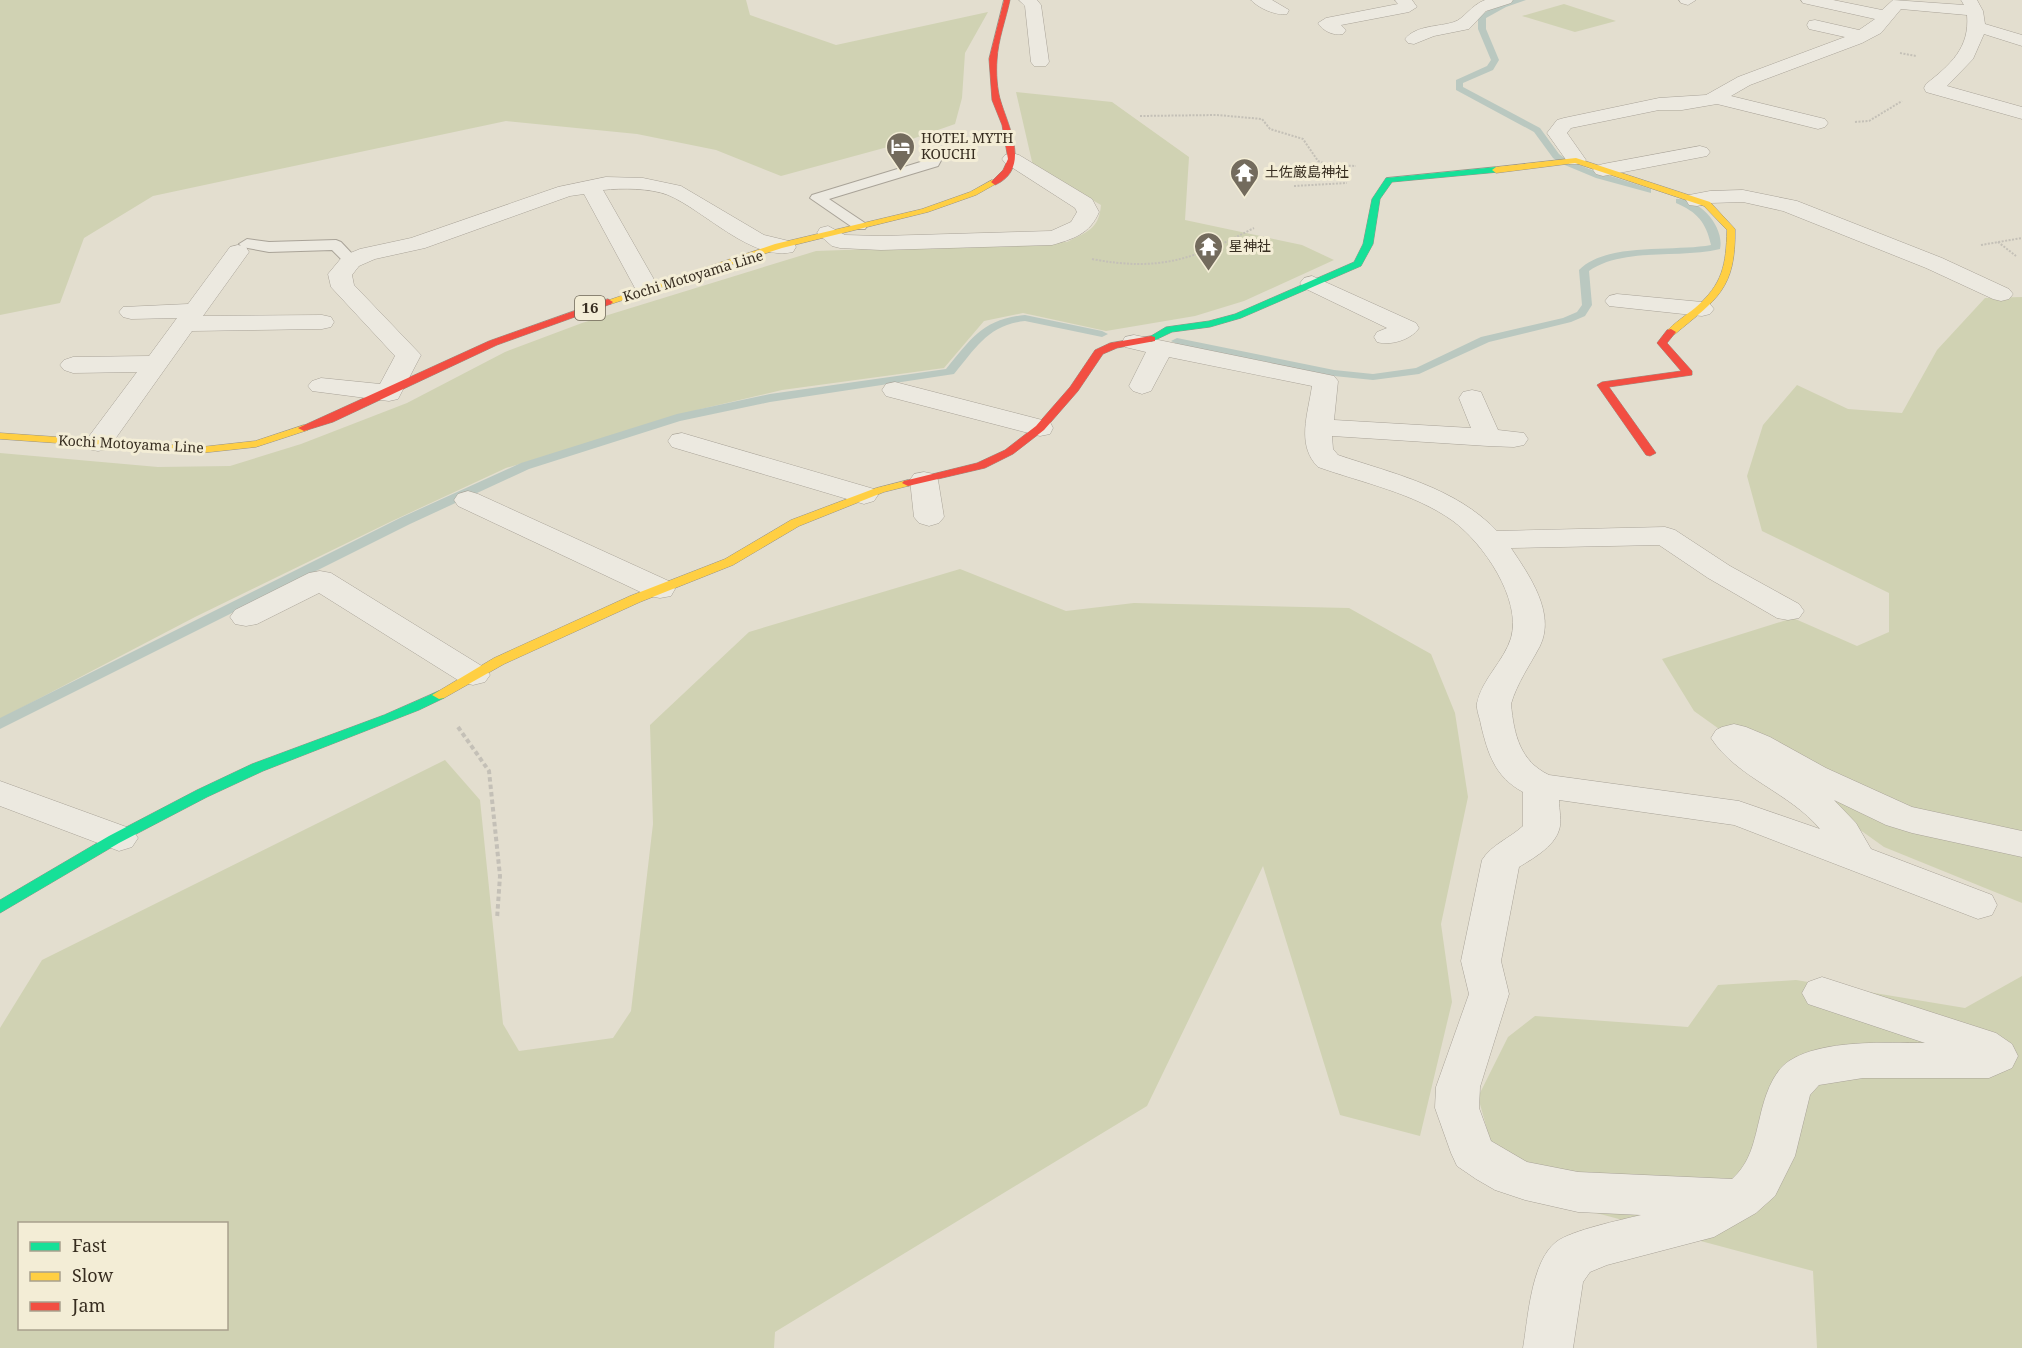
<svg xmlns="http://www.w3.org/2000/svg" width="2022" height="1348" font-family="'Noto Serif','Noto Sans JP',serif">
	<style>
		.green { fill: #d0d2b3; fill-rule: evenodd }
		.lines { fill: none; stroke-linecap: round; stroke-linejoin: round }
		.stream { fill: #bac8c0; fill-rule: evenodd }
		.lane-casing { stroke: #a9a398; stroke-width: 2 }
		.street-casing { stroke: #a9a398; stroke-width: 1 }
		.fast-casing { stroke: #989388; stroke-width: 1 }
		.slow-casing { stroke: #989388; stroke-width: 1 }
		.jam-casing { stroke: #989388; stroke-width: 1 }
		.path-far1 { stroke: #c4c0b7; stroke-width: 2; stroke-dasharray: 2 1.5; stroke-linecap: butt }
		.path { stroke: #c4c0b7; stroke-width: 4; stroke-dasharray: 4.5 3; stroke-linecap: butt }
		.lane { fill: #ece9e0; fill-rule: evenodd }
		.street { fill: #ece9e0; fill-rule: evenodd }
		.fast { fill: #16e098; fill-rule: evenodd }
		.slow { fill: #ffcf43; fill-rule: evenodd }
		.jam { fill: #f24e42; fill-rule: evenodd }
		.labels { text-anchor: middle; stroke-width: 6; stroke-linejoin: round; paint-order: stroke }
		.far-poi-label { font-size: 14px; fill: #372d20; stroke: #f3edd6; text-anchor: start }
		.far-street-label { font-size: 14px; fill: #372d20; stroke: #f3edd6 }
		.shield { fill: #f3edd6; stroke: #6f6757; stroke-width: 1.5 }
		.shield-label { font-size: 15px; font-weight: bold; fill: #372d20 }
	</style>
	<rect width="100%" height="100%" fill="#e3decf"/>
	<g class="green">
		<polygon points="0,0 746,0 750,15 836,45 988,12 965,53 962,98 955,124 895,145 781,176 716,150 637,134 506,121 153,196 84,238 60,303 0,315"/>
		<polygon points="1564,4 1616,21 1575,32 1522,16"/>
		<path d="M 1016,92 L 1112,102 L 1189,157 L 1185,220 L 1302,245 L 1334,260 L 1244,301 L 1195,316 L 1106,331 L 1023,313 L 984,321 L 944,368 L 782,390 L 701,409 L 506,468 L 390,522 L 195,617 L 0,719 L 0,453 L 158,467 L 230,466 L 301,444 L 407,403 L 505,352 L 582,323 L 816,251 L 1067,242 C 1086,232 1099,230 1101,205 L 1033,166 Z"/>
		<polygon points="2022,297 2022,903 1884,847 1694,711 1662,659 1793,618 1857,646 1889,632 1889,593 1762,531 1747,476 1763,425 1797,385 1848,409 1902,413 1937,350 1985,298"/>
		<path d="M 960,569 L 1066,611 L 1134,603 L 1349,608 L 1431,654 L 1455,713 L 1468,797 L 1441,924 L 1452,1002 L 1420,1136 L 1340,1115 L 1263,866 L 1147,1106 L 775,1332 L 774,1348 L 0,1348 L 0,1028 L 42,960 L 445,760 L 480,800 L 503,1024 L 519,1051 L 613,1038 L 631,1011 L 653,824 L 650,725 L 749,632 ZM 20,1224 L 226,1224 L 226,1328 L 20,1328 Z"/>
		<polygon points="2022,976 2022,1348 1817,1348 1813,1271 1589,1211 1492,1147 1478,1097 1508,1037 1535,1016 1688,1027 1718,985 1796,980 1965,1008"/>
	</g>
	<g class="lines">
		<g class="stream">
			<polygon points="1513,0 1526,0 1506,7 1486,18 1486,29 1499,60 1493,70 1463,83 1463,87 1540,128 1559,154 1566,159 1589,169 1651,189 1651,193 1596,178 1560,163 1553,158 1534,132 1456,90 1456,80 1487,66 1491,60 1478,29 1478,17 1500,3"/>
			<path d="M 1676,199 C 1699,197 1725,227 1720,249 C 1680,259 1623,247 1589,271 L 1592,305 L 1585,316 L 1571,322 L 1489,342 L 1419,374 L 1373,380 L 1334,376 L 1177,344 L 1171,341 L 1177,338 L 1334,370 L 1373,374 L 1416,368 L 1481,337 L 1563,318 L 1577,312 L 1582,305 L 1579,270 C 1606,242 1674,252 1711,245 C 1706,222 1697,212 1676,203 Z"/>
			<path d="M 1025,315 L 1102,331 L 1108,334 L 1102,337 L 1025,321 C 988,325 976,348 954,374 L 770,402 L 680,421 L 529,469 L 410,524 L 0,729 L 0,718 L 400,518 L 521,463 L 677,414 L 770,394 L 946,369 C 971,339 983,319 1025,315 Z"/>
		</g>
		<defs>
			<g id="lane">
				<polygon points="937,151 944,155 938,166 829,199 865,223 867,226 865,229 855,229 810,198 812,195 927,160 932,152"/>
				<polygon points="247,239 269,242 336,240 341,242 359,261 351,266 346,264 332,250 269,252 242,247 239,244"/>
			</g>
			<g id="street">
				<polygon points="1019,0 1037,0 1041,5 1049,62 1046,66 1034,66 1031,62 1025,6"/>
				<path d="M 1251,0 L 1272,0 L 1289,10 L 1287,14 C 1276,16 1258,8 1251,0 Z"/>
				<path d="M 1395,0 L 1412,0 L 1417,7 L 1409,12 L 1341,25 L 1346,30 L 1343,34 C 1333,36 1323,31 1318,23 L 1326,18 L 1398,4 Z"/>
				<path d="M 1485,0 L 1513,0 L 1511,3 L 1486,11 L 1469,29 L 1434,36 L 1414,44 L 1408,43 L 1405,39 C 1416,25 1439,27 1454,22 C 1464,19 1471,5 1485,0 Z"/>
				<polygon points="1679,0 1696,0 1688,5 1681,3"/>
				<path d="M 1801,0 L 1833,0 L 1882,10 L 1893,0 L 1964,5 L 1961,0 L 1977,0 L 1983,11 L 1985,24 L 2022,35 L 2022,46 L 1984,34 L 1973,59 L 1947,86 L 2022,107 L 2022,119 L 1926,92 L 1924,88 L 1926,84 C 1950,65 1970,48 1967,15 L 1901,9 L 1881,33 L 1862,43 L 1750,85 L 1731,96 L 1825,119 L 1828,123 L 1825,127 L 1818,129 L 1717,104 L 1682,110 L 1659,110 L 1571,128 L 1567,133 L 1586,160 L 1583,164 L 1569,164 L 1547,133 L 1557,120 L 1564,118 L 1659,98 L 1706,95 L 1738,77 L 1845,37 L 1809,29 L 1807,25 L 1809,21 L 1815,20 L 1859,30 L 1875,19 L 1803,3 Z"/>
				<polygon points="1700,146 1707,148 1710,152 1707,156 1603,176 1596,174 1593,170 1596,166 1603,164"/>
				<path d="M 1012,153 L 1019,155 L 1092,199 L 1099,212 C 1090,234 1073,239 1052,245 L 881,250 L 840,248 L 832,246 L 817,233 L 820,228 L 828,226 L 845,235 L 881,236 L 1051,231 L 1071,222 L 1077,212 L 1075,208 L 1005,163 L 1002,159 L 1005,155 Z"/>
				<path d="M 606,177 L 643,178 L 681,186 L 764,235 L 793,242 L 796,247 L 793,252 C 752,262 704,210 668,195 C 650,188 622,188 603,190 L 660,290 L 656,295 L 648,297 L 640,295 L 636,290 L 584,194 L 570,196 L 425,248 L 375,259 L 359,266 L 352,275 L 354,285 L 421,355 L 398,399 L 389,401 L 312,391 L 308,386 L 312,381 L 321,378 L 380,384 L 395,356 L 331,287 L 328,274 L 343,256 L 360,249 L 411,238 L 558,187 Z"/>
				<polygon points="1743,190 1797,201 1942,258 2009,289 2013,294 2009,299 2001,301 1993,299 1926,268 1783,211 1743,202 1710,203 1697,206 1689,205 1686,200 1689,195 1710,191"/>
				<polygon points="238,245 246,247 249,252 203,316 322,315 331,317 334,322 331,327 322,329 192,331 108,449 98,451 88,449 84,443 137,372 73,373 64,370 60,365 64,360 73,357 149,356 177,318 131,319 123,317 119,312 123,307 188,304 230,247"/>
				<path d="M 1312,276 L 1416,323 L 1419,328 C 1411,340 1390,346 1377,342 L 1374,337 L 1377,332 L 1387,328 L 1304,288 L 1300,283 L 1304,278 Z"/>
				<polygon points="1617,294 1702,302 1710,304 1714,309 1710,314 1702,316 1609,306 1605,301 1609,296"/>
				<path d="M 1134,335 L 1334,376 L 1338,381 L 1334,420 L 1471,428 L 1459,398 L 1463,392 L 1472,390 L 1481,392 L 1498,430 L 1524,433 L 1528,439 L 1524,445 L 1514,447 L 1488,446 L 1332,436 L 1333,449 L 1338,455 C 1394,474 1455,487 1497,531 L 1665,527 L 1675,530 L 1730,566 L 1799,604 L 1804,611 L 1799,618 L 1788,620 L 1777,618 L 1708,578 L 1659,545 L 1511,548 C 1529,575 1556,613 1540,646 C 1530,665 1517,683 1511,704 C 1514,735 1520,761 1549,775 L 1739,801 L 1820,829 C 1789,792 1737,778 1711,738 L 1716,730 L 1722,727 L 1734,724 L 1746,727 L 1770,737 L 1826,768 L 1912,807 L 2022,831 L 2022,857 L 1912,833 L 1886,825 L 1834,800 L 1856,823 L 1871,849 L 1992,895 L 1997,905 L 1992,915 L 1978,919 L 1734,825 L 1559,800 C 1559,809 1562,822 1559,830 C 1554,847 1532,859 1519,867 L 1501,961 L 1509,994 L 1480,1087 L 1479,1108 L 1491,1141 L 1527,1162 L 1578,1172 L 1732,1179 C 1751,1162 1754,1141 1760,1117 C 1764,1099 1772,1072 1789,1061 C 1823,1039 1886,1043 1925,1043 L 1808,1004 L 1802,993 L 1808,982 L 1822,977 L 1996,1033 L 2012,1044 L 2018,1056 L 2012,1068 L 1989,1078 L 1863,1078 L 1819,1085 L 1810,1095 L 1795,1156 L 1775,1196 L 1756,1213 L 1714,1237 L 1607,1265 L 1590,1272 L 1583,1282 L 1573,1348 L 1523,1348 C 1528,1318 1531,1262 1556,1242 C 1572,1230 1621,1220 1641,1215 L 1578,1212 L 1525,1200 L 1495,1190 L 1476,1179 L 1457,1166 L 1451,1153 L 1435,1108 L 1436,1087 L 1469,994 L 1461,961 L 1482,860 C 1491,845 1510,838 1523,826 L 1523,792 C 1495,777 1488,754 1481,725 C 1480,718 1476,710 1477,703 C 1482,679 1504,661 1511,638 C 1522,599 1483,543 1453,521 C 1414,493 1363,483 1318,467 C 1296,445 1308,414 1312,386 L 1169,357 L 1151,391 L 1142,394 L 1133,391 L 1129,386 L 1146,352 L 1125,347 L 1122,342 L 1125,337 Z"/>
				<polygon points="895,382 1050,422 1053,428 1050,434 1040,436 886,396 882,390 886,384"/>
				<polygon points="682,433 874,489 878,495 874,501 864,504 672,447 668,441 672,435"/>
				<polygon points="924,472 934,474 938,480 944,517 939,523 929,526 919,523 914,517 910,480 914,474"/>
				<polygon points="468,491 478,494 671,582 675,589 671,596 660,598 649,596 458,506 454,500 458,494"/>
				<polygon points="320,571 331,573 485,668 490,675 485,682 473,685 461,682 319,593 257,624 246,626 235,624 230,617 235,610 309,573"/>
				<polygon points="0,781 132,829 138,838 132,847 119,851 0,806"/>
			</g>
			<g id="fast">
				<polygon points="1496,167 1500,170 1499,172 1392,182 1380,199 1373,244 1361,266 1241,318 1210,327 1172,332 1151,342 1146,339 1166,327 1209,321 1235,314 1354,262 1363,244 1372,199 1386,178"/>
				<polygon points="439,691 444,692 446,695 444,698 419,710 263,771 207,797 119,843 0,913 0,900 109,836 197,790 252,764 384,715"/>
			</g>
			<g id="slow">
				<path d="M 1576,158 L 1710,202 L 1735,229 C 1736,289 1717,299 1675,334 L 1667,334 L 1666,332 C 1674,323 1685,316 1695,308 C 1723,284 1726,265 1727,230 L 1704,206 L 1575,163 L 1496,173 L 1492,170 L 1496,167 Z"/>
				<polygon points="992,180 999,182 976,195 928,212 782,248 611,304 603,302 775,244 922,209 970,192"/>
				<polygon points="304,425 308,426 308,430 256,447 201,453 0,439 0,433 201,447 255,441"/>
				<polygon points="908,480 914,483 912,485 884,492 799,526 733,565 640,602 504,664 444,698 439,699 432,695 494,658 630,596 725,559 791,520 876,488"/>
			</g>
			<g id="jam">
				<path d="M 1004,0 L 1010,0 C 1006,19 998,40 997,60 C 996,72 997,90 1001,102 C 1009,128 1031,169 995,185 L 991,182 L 1003,170 L 1008,159 L 1002,125 L 992,100 L 989,59 Z"/>
				<polygon points="608,299 613,302 611,304 497,345 333,422 304,431 298,428 489,341"/>
				<polygon points="1671,329 1676,332 1667,343 1692,371 1692,375 1609,387 1656,453 1650,456 1646,455 1597,385 1602,382 1681,371 1657,343 1667,330"/>
				<polygon points="1151,336 1155,337 1155,341 1117,348 1103,354 1078,391 1044,430 1013,454 985,468 908,486 902,483 904,481 977,463 1005,450 1036,426 1070,387 1095,350 1110,343"/>
			</g>
		</defs>
		<use href="#lane" class="lane-casing"/>
		<use href="#street" class="street-casing"/>
		<use href="#fast" class="fast-casing"/>
		<use href="#slow" class="slow-casing"/>
		<use href="#jam" class="jam-casing"/>
		<g class="path-far1">
			<polyline points="1900,53 1916,56"/>
			<polyline points="1140,116 1217,115 1262,119 1270,129 1303,139 1318,161 1329,165 1356,166"/>
			<polyline points="1855,122 1869,121 1902,101"/>
			<polyline points="1294,186 1347,183"/>
			<polyline points="1998,242 2016,256"/>
			<polyline points="1981,245 2022,238"/>
			<path d="M 1092,259 C 1160,272 1194,259 1254,228"/>
		</g>
		<polyline class="path" points="458,727 489,771 500,876 497,919"/>
		<use href="#lane" class="lane"/>
		<use href="#street" class="street"/>
		<use href="#fast" class="fast"/>
		<use href="#slow" class="slow"/>
		<use href="#jam" class="jam"/>
	</g>
	<defs>
		<symbol id="hotel-pin" viewBox="-11 -11 22 30"><path d="M0 17L-7.5 6A9.5 9.5 0 1 1 7.5 6Z" fill="#736b5d" stroke="#f3edd6"/><path d="M-6-4.5h1.5V1H6V5H4.5V3h-9V5H-6ZM-4 0a1.8 1.8 0 1 1 3.6 0ZM.5 0V-2.5h3Q6-2.5 6 0Z" fill="#fff"/></symbol>
		<symbol id="temple-pin" viewBox="-11 -11 22 30"><path d="M0 17L-7.5 6A9.5 9.5 0 1 1 7.5 6Z" fill="#736b5d" stroke="#f3edd6"/><path d="M0-6L5-2H3V0L6.5 2.5H4V6H1.5V3h-3V6H-4V2.5H-6.5L-3 0V-2H-5Z" fill="#fff"/></symbol>
	</defs>
	<g fill-rule="evenodd">
		<use href="#hotel-pin" x="884" y="130" width="33" height="45"/>
		<use href="#temple-pin" x="1228" y="156" width="33" height="45"/>
		<use href="#temple-pin" x="1192" y="230" width="33" height="45"/>
	</g>
	<g class="labels">
		<g class="far-poi-label">
			<text x="921" y="143">HOTEL MYTH<tspan x="921" dy="16">KOUCHI</tspan></text>
			<text x="1265" y="177">土佐厳島神社</text>
			<text x="1229" y="251">星神社</text>
		</g>
		<g class="far-street-label">
			<text transform="translate(693 276) rotate(-17)" y="5">Kochi Motoyama Line</text>
			<text transform="translate(131 444) rotate(3)" y="5">Kochi Motoyama Line</text>
		</g>
		<rect class="shield" x="575" y="296" width="30" height="24" rx="4.5"/>
		<g class="shield-label">
			<text x="590" y="313">16</text>
		</g>
	</g>
	<rect x="18" y="1222" width="210" height="108" fill="#f3edd6" stroke="#a8a08d" stroke-width="1.5"/>
	<rect x="30" y="1242" width="30" height="9" fill="#16e098" stroke="#a8a08d" stroke-width="1.5"/>
	<text x="72" y="1252" font-size="18" fill="#372d20">Fast</text>
	<rect x="30" y="1272" width="30" height="9" fill="#ffcf43" stroke="#a8a08d" stroke-width="1.5"/>
	<text x="72" y="1282" font-size="18" fill="#372d20">Slow</text>
	<rect x="30" y="1302" width="30" height="9" fill="#f24e42" stroke="#a8a08d" stroke-width="1.5"/>
	<text x="72" y="1312" font-size="18" fill="#372d20">Jam</text>
</svg>
